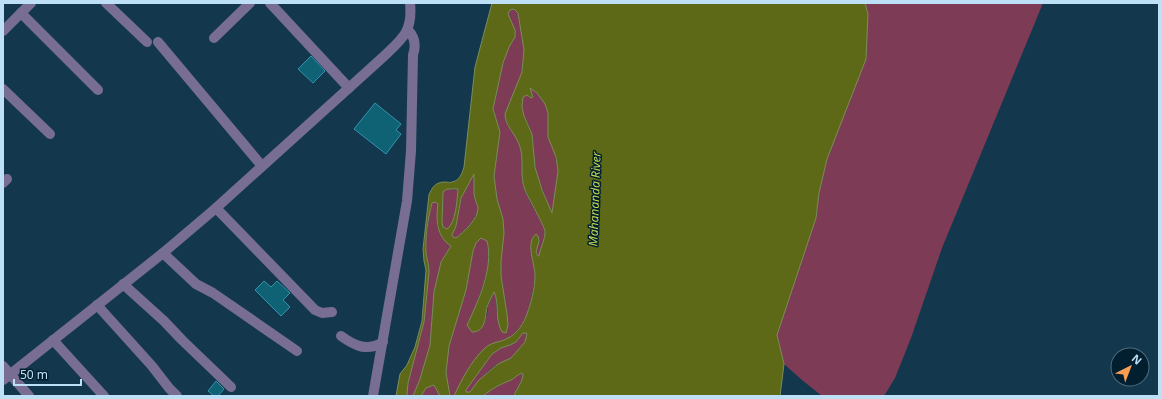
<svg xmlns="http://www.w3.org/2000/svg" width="1162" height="399" font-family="'Noto Sans',sans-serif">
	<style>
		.green { fill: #7e3b55 }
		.water { fill: #5e6917; stroke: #7b8d5a; fill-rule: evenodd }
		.building { fill: #0e6274; stroke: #3393ab }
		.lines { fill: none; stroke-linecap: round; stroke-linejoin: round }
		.minor { stroke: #786e93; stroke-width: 10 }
		.labels { text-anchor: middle; stroke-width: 3; stroke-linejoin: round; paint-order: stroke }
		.water-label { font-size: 12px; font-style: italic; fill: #c4d951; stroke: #021f2f }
	</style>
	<rect width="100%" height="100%" fill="#13384e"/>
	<g class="green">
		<polygon points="865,3 1043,3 942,248 911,338 895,378 884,396 822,396 802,380 784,364 777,335 816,218 819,193 827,159 868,14"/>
		<path d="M 514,9 L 518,13 L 524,50 L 522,72 L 507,125 C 512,131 518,138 520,145 C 524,159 520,174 524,188 C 527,199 545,225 545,232 C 544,240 540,248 539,256 L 538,256 L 536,252 L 539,241 L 538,236 L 533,257 L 535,277 L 532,295 L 527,315 L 521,326 L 514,334 L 508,339 L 485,348 L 479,354 L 462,381 L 454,396 L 450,396 L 446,373 L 449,346 L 466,290 L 473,251 L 476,243 L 481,238 L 487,241 C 493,265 481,289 474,311 L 484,323 L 487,314 L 488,306 L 494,292 L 496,295 L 497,316 L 507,314 L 501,276 L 501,261 L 502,249 L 503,219 L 497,199 L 494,176 L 500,132 L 493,109 L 503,63 L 509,47 L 515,37 L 508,14 L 510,10 Z"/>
		<path d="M 529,87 L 537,93 L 545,104 L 548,113 L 548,137 L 554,150 L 558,170 L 552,214 C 546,198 539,183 535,166 C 533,156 534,145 532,135 C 530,122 518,113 523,97 L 527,95 L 529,97 L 533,97 Z"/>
		<polygon points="474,174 474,192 478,210 473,221 460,235 456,238 452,237 453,231 456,226 461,198"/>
		<path d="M 447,188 L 453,190 L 458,189 C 457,199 456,223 447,229 L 443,227 L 442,222 L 443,192 Z"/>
		<polygon points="435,202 438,204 437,226 441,236 451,246 441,262 434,292 430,345 420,379 413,396 408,396 407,394 408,383 424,322 429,266 426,253 426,239 430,212 432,203"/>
		<path d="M 526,332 L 528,334 C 527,342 514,357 506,361 C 501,363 497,364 492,368 C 484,375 477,384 470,392 L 466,392 L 466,390 L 492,354 L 501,348 L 510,345 L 516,342 L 523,333 Z"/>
		<path d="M 522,373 L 523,374 C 523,382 516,389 514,396 L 483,396 C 493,388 500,385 511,380 C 515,378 517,374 522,373 Z"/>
		<polygon points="434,385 440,396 421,396 426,388"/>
	</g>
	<path class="water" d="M 492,3 L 865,3 L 868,14 L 866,59 L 827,159 L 819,193 L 816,218 L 777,335 L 784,364 L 780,396 L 514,396 C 516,389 523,382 523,374 L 522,373 C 517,375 515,378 511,380 C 499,385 493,388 483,396 L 454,396 C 461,381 471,361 484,349 C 492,341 500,343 508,338 C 517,334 524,323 527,314 C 531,303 535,288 535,275 C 535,264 525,242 536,234 L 538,236 L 539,241 L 536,252 L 538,256 L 539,256 C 540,248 545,240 545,232 C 545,226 528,198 525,190 C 519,175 525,158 519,144 C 515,133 505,126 505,114 L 522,72 L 524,50 L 518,13 L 514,9 L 510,10 L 508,14 L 515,30 L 515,37 L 509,47 L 503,63 L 493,109 L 500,132 L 494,176 L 497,199 L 503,219 L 504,233 L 501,261 L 501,276 L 507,314 L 508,325 L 506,333 L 502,332 C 494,318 500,304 494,292 C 492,296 489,302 487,307 C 485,317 486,332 472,332 L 467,325 C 478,302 494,267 487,241 L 481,238 L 476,243 L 473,251 L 466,290 L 449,346 L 446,373 L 450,396 L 440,396 L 434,385 L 426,388 L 421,396 L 413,396 L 420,379 L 430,345 L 434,292 L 441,262 L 451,246 C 436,236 436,220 438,204 L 435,202 L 432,203 C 428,218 425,237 426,253 C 427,259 429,265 429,272 L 424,322 L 408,383 L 407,394 L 408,396 L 396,396 L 400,374 L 407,365 L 415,347 L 422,321 L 426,270 L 424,261 L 423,249 L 429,195 C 432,187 436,182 445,182 C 446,182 451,183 452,182 C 459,181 462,174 464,167 L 475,67 ZM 530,88 L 537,93 L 545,104 L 548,113 L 548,137 L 556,157 L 558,171 L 552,213 L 542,190 L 535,167 L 532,134 L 524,116 L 522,107 L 523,97 L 527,95 L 531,98 L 533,97 ZM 474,174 C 474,181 474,187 474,193 C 474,198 477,203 478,208 C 478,219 464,232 456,238 L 453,237 L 452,235 L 456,226 L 461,198 ZM 447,189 L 458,189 C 457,200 456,223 447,229 L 443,227 L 442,222 L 443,192 ZM 526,333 L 527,334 L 525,342 L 511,358 L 498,364 L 492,369 L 478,381 L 470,392 L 466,392 L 466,390 L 492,354 L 501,348 L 510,345 L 516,342 L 523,333 Z"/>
	<g class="building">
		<polygon points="311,56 325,71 313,83 298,69"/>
		<polygon points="375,103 401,124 396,130 401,134 386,154 354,129"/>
		<polygon points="264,281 271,287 277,281 290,293 283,300 290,307 281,316 255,290"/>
		<polygon points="216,381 224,389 218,396 214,396 208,391"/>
	</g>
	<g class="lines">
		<g class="minor">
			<polyline points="106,3 147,42"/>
			<polyline points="270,3 349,88"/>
			<polyline points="21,13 98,90"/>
			<polyline points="3,31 31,3"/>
			<polyline points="214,38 250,3"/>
			<polyline points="158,42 262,166"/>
			<polyline points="3,89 50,134"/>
			<polyline points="3,183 7,179"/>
			<polyline points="216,208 315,310 322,313 332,312"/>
			<polyline points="163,253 196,284 213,293 297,351"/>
			<polyline points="123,284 164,321 182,340 231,387"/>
			<polyline points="97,305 152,366 169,388 177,396"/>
			<path d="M 341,336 C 355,346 367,352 383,342"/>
			<polyline points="53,340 104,396"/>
			<polyline points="3,366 29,396"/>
			<path d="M 3,380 L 163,253 L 216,208 L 382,58 C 402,39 413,32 410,3"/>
			<path d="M 373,396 L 407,201 L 411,151 L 413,55 C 416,46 415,37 408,30"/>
		</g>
	</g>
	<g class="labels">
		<g class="water-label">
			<text transform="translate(595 199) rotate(-88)" y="4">Mahananda River</text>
		</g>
	</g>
	<rect width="1162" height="399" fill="none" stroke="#bee0f6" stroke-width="8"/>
	<g transform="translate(1130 367) rotate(42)"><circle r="19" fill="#021f2f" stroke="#4d6c7f"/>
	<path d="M0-3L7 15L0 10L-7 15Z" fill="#fc9e52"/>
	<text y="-6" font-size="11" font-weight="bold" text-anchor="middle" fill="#bee0f6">N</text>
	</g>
	<path d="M14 379v6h67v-6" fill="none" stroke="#bee0f6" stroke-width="2"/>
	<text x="20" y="379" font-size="12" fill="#bee0f6" stroke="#021f2f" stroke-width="3" paint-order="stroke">50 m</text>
</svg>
